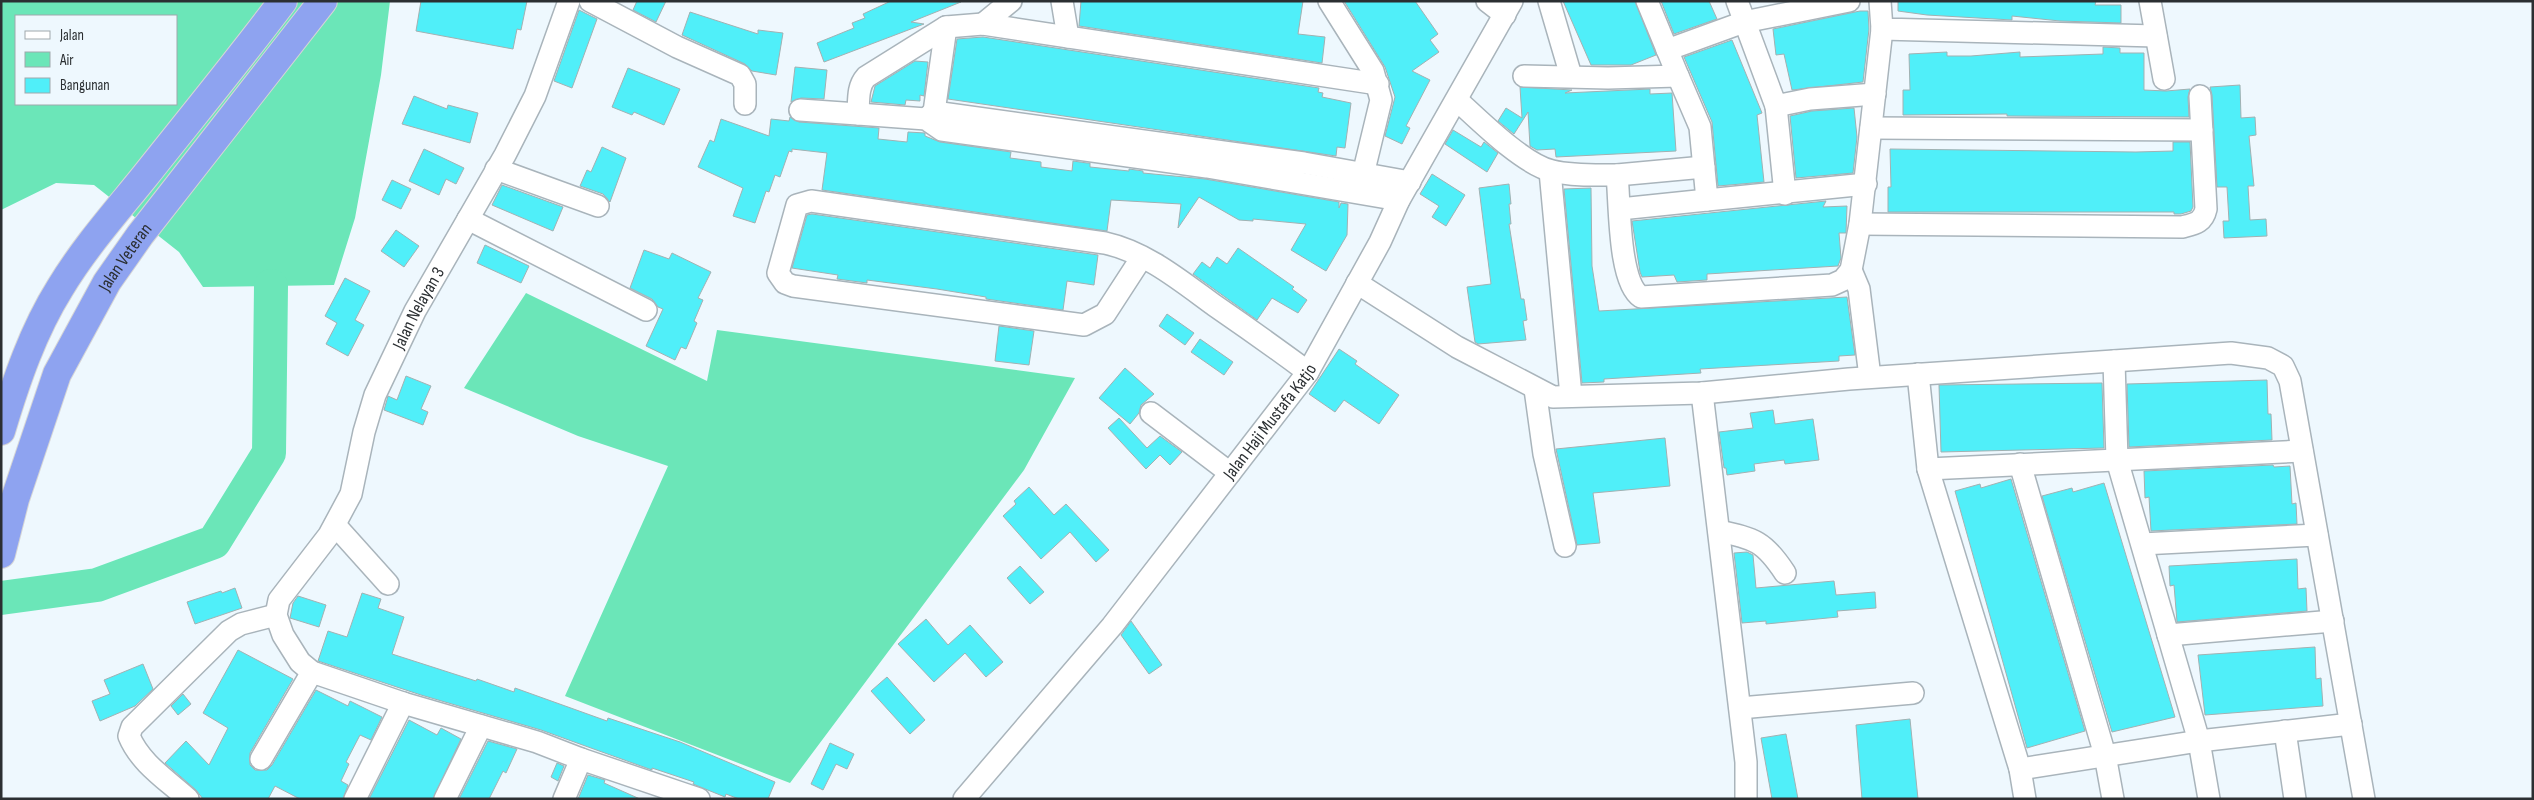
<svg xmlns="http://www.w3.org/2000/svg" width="2534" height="800" font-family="'Sofia Sans Condensed',sans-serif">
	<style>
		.water { fill: #6be6b8; fill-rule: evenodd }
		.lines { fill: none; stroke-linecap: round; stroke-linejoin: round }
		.river { stroke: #6be6b8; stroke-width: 34 }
		.building { fill: #50eff9; stroke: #a2b1b2 }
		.minor-casing { stroke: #a9b4bb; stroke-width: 24 }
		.trunk-casing { stroke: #d5d5d6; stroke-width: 30 }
		.minor { stroke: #fff; stroke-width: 21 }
		.trunk { stroke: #8ea3f0; stroke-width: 28 }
		.labels { text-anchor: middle; stroke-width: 4; stroke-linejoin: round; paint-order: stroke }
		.street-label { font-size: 18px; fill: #2b2f32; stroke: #eef8fe }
	</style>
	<rect width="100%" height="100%" fill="#eef8fe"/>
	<g class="water">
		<path d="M 1,1 L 390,1 L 381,75 L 355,218 L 334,285 L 203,287 L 179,252 L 94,185 L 56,183 L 1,210 ZM 16,16 L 176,16 L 176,104 L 16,104 Z"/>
		<polygon points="526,293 707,381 717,330 1075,378 1024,470 790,783 565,696 668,466 578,436 464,388"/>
	</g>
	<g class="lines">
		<polyline class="river" points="1,598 97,585 214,542 269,453 271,286"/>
	</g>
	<g class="building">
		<polygon points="421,1 527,1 521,30 517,29 513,49 416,31"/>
		<polygon points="637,1 666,1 656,22 633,10"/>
		<polygon points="891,1 961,2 911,22 924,24 824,62 817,43 854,28 852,23 865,18 863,14"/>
		<polygon points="1081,1 1303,1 1298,34 1325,37 1322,63 1079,26"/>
		<polygon points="1344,1 1415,1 1438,34 1430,40 1439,52 1412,71 1430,80 1406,126 1410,128 1402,144 1385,136 1395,97 1385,67"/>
		<polygon points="1563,1 1635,1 1656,55 1631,65 1591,65"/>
		<polygon points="1661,1 1709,1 1717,19 1674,34"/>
		<polygon points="1898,1 2096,1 2095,5 2121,5 2121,23 2060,21 2012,16 2012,20 1927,15 1898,11"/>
		<polygon points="579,10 597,19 572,88 554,81"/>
		<polygon points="1860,11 1868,11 1869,29 1863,82 1792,90 1784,54 1776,55 1773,29"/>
		<polygon points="690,12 758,34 758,30 783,33 776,75 752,71 745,64 682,35"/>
		<polygon points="983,37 1319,88 1318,92 1323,93 1322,97 1351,103 1345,148 1337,147 1336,156 948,99 957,39"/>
		<polygon points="1732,40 1762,113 1757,115 1764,182 1718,186 1712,122 1684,57"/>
		<polygon points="2103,47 2120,48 2120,53 2144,53 2144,90 2166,91 2190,89 2188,97 2189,117 2007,116 2007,114 1903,115 1903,90 1910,90 1909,54 1947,52 1947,56 1971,56 2020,52 2020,57 2103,54"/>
		<polygon points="915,61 928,62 924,96 920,95 920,101 906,100 905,105 871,102 875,86"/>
		<polygon points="795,67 827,70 824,99 801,98 791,102"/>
		<polygon points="628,68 680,89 664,125 634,112 632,115 612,107"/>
		<polygon points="2240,85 2241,118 2255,117 2256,135 2249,136 2254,186 2248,186 2250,220 2266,219 2267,236 2224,238 2223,221 2229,221 2227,187 2217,187 2212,95 2210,87"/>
		<polygon points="1520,87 1572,90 1565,93 1650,89 1650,94 1672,93 1676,151 1556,157 1555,149 1537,150 1530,146 1528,112 1514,134 1498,121 1506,108 1522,118"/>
		<polygon points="414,96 447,109 448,105 478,113 470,143 402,124"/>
		<polygon points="1854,108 1857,137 1853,173 1796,178 1790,116 1812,111"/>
		<polygon points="790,117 799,122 879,128 878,139 907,142 908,132 925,133 925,136 940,142 1011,152 1010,158 1041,162 1041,167 1072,171 1073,161 1087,163 1090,163 1090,167 1129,171 1129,169 1143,171 1143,173 1205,179 1339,202 1339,208 1341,203 1348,204 1347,235 1326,271 1291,250 1306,224 1253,219 1253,221 1239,220 1199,197 1178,228 1181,204 1111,200 1107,231 822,190 827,153 792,149 792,152 789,151 780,177 775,175 769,192 766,191 755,223 733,216 743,188 698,167 710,140 714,142 721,119 769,136 771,119 789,121"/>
		<polygon points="1453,130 1481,147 1484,142 1498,153 1487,172 1445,144"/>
		<polygon points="2173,142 2190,142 2193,207 2191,211 2181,214 2174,214 2174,212 1888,212 1888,187 1891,187 1890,149 2136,152 2173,151"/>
		<polygon points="602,147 626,158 610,202 603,194 580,186 587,170 591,172"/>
		<polygon points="424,149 464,168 456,184 446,179 439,195 409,181"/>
		<polygon points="1432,174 1465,195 1446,226 1432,217 1439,206 1420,194"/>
		<polygon points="392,180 411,189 401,209 382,200"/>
		<polygon points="1509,184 1511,204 1509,204 1511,224 1509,224 1521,299 1524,299 1527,320 1523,321 1526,340 1478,344 1475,342 1467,287 1491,284 1479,188"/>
		<polygon points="502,185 563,207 553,231 492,205"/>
		<polygon points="1591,188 1592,266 1599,311 1847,297 1855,355 1839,356 1839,361 1700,369 1701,373 1604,379 1604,382 1582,383 1564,189"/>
		<polygon points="1826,201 1823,207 1847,206 1846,233 1839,233 1841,258 1838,266 1707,274 1707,280 1677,282 1674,275 1642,277 1640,272 1632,221"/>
		<polygon points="812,214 1098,255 1094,285 1067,281 1063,310 986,299 986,297 937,289 867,280 867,283 837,279 838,275 792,268 807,215"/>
		<polygon points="396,230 419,246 404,267 381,251"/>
		<polygon points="485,245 529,266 521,283 477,263"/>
		<polygon points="1238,248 1294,287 1292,289 1307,300 1298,313 1272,298 1257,320 1193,274 1202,262 1210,268 1217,257 1227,264"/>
		<polygon points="644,250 669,259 672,253 711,272 698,298 703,300 694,321 697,323 686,349 681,347 675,360 646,346 663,309 658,307 652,299 630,288"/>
		<polygon points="345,278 370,291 355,320 364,325 348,356 326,344 337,323 325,316"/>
		<polygon points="1167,314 1194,333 1185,345 1159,326"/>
		<polygon points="999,326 1034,331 1029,365 995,361"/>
		<polygon points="1200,339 1233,362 1224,375 1191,352"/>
		<polygon points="1339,349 1357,361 1355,364 1399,395 1379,424 1344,400 1335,412 1309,394"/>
		<polygon points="1125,368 1154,394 1141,405 1139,413 1130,424 1099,398"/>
		<polygon points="406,376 431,386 421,409 428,412 423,425 384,410 388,396 397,400"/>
		<polygon points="2267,380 2268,414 2271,414 2272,440 2129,447 2127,384"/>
		<polygon points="2102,383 2104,448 1941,452 1939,385"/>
		<polygon points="1773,410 1775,424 1813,419 1819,460 1785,464 1784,460 1754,464 1755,471 1727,475 1726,468 1724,468 1719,432 1753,428 1750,413"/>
		<polygon points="1119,418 1147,448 1160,436 1182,452 1170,465 1160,455 1146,469 1108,428"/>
		<polygon points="1665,438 1670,486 1593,493 1600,543 1577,545 1556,449"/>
		<polygon points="2273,465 2274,467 2290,466 2292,504 2296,503 2297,524 2151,531 2149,497 2145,498 2144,471"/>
		<polygon points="2011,479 2085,731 2027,748 1955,491 1980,484 1981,488"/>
		<polygon points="2104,483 2175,717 2112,732 2042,496 2072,488 2073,492"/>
		<polygon points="1029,487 1054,515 1066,504 1109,550 1096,562 1070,532 1041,559 1003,516 1016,504 1014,501"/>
		<polygon points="1747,552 1753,555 1756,588 1834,581 1836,595 1875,592 1876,608 1837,611 1838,617 1766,624 1766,621 1742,623 1734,553"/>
		<polygon points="2297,559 2298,589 2306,588 2307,611 2177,622 2174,585 2170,586 2169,566"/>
		<polygon points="1020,566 1044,592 1030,604 1007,578"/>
		<polygon points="235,588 242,608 195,624 187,602 221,591 222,593"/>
		<polygon points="362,593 381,599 378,608 404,617 392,654 476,681 477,679 514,692 515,688 607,721 608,718 680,742 775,782 768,799 739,799 726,794 725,797 693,784 694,782 652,768 652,770 541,730 421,695 318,661 328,631 347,637"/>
		<polygon points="298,596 326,605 319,627 290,618 293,603"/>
		<polygon points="926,619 948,645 970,625 1003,662 986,677 965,653 934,682 898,644"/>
		<polygon points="1131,621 1162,665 1149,674 1121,635"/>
		<polygon points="2315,647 2316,679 2321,678 2323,706 2205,715 2198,655"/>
		<polygon points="238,650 293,679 250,753 250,765 255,770 267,770 272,765 316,690 348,706 350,701 382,717 371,740 360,735 346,762 349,764 341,781 348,785 343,799 300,799 275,786 268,799 203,799 196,790 165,763 186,741 209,765 228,728 203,713"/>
		<polygon points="143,664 153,689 135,706 100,721 92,701 110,694 104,680"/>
		<polygon points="887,677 925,720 910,734 871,691"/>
		<polygon points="183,694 191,704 178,715 171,706"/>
		<polygon points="1910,719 1918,799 1862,799 1856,725"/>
		<polygon points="409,720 437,735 441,728 461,739 433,799 369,799"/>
		<polygon points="1786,734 1798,799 1772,799 1761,738"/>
		<polygon points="488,741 517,749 506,773 503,771 489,799 459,799"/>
		<polygon points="830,743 854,754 847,769 836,764 823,790 811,784"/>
		<polygon points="557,763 564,766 558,781 551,777"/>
		<polygon points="588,775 605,780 604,783 640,799 578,799"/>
	</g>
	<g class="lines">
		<defs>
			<g id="minor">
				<polyline points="590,1 677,47 740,75 745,84 745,104"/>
				<polyline points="1062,1 1068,37"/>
				<polyline points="1329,1 1373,71 1381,100 1360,187"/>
				<polyline points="1487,1 1505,15"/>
				<polyline points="1549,1 1571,76"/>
				<polyline points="1737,1 1776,106 1810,99 1875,94"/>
				<polyline points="1880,1 1882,29 2156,36"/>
				<polyline points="2150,1 2164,79"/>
				<polyline points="983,24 1011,1"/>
				<polyline points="1667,50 1744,22 1849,1"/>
				<polyline points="1524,76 1608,78 1678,76 1647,1"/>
				<polyline points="1678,76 1700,127 1707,200 1866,184"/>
				<path d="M 1378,84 L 983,24 L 946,27 L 866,77 C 857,87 859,101 858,114 L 926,119 L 942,130 L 1207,167 L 1399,200"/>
				<path d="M 1457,100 C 1480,121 1523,164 1552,171 C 1573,176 1596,175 1617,175 C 1620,202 1618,282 1641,297 L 1832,285 L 1843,280 L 1851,270 L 1860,224 L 1882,29"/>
				<polyline points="1776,106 1785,194"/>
				<polyline points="800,110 858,114"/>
				<polyline points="926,119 934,112 1304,163 1410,182"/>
				<polyline points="940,125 934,112 946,27"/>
				<polyline points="1871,128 2202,130"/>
				<polyline points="496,169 598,206"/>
				<polyline points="1550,171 1571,396"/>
				<polyline points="1617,175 1704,167"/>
				<polyline points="1620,209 1707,200"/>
				<polyline points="468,219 646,310"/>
				<path d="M 1860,224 L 2182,227 C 2194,224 2203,223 2206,209 L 2200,96"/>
				<path d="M 1142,257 L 1105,314 L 1084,325 L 793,286 L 785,283 L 778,273 L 797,205 L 811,201 L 1105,243 C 1146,252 1181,281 1214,305 C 1246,327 1277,349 1308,372"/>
				<polyline points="1851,270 1859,289 1870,377"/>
				<polyline points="1357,283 1457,347 1553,397 1702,393 1849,379 2231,353 2268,358 2283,366 2290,381 2364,799"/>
				<polyline points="2114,361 2117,460 2199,741 2209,799"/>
				<polyline points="1918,374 1928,469 2020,769 2025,799"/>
				<polyline points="1535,389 1544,454 1565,546"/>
				<polyline points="1702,393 1746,762 1746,799"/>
				<polyline points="1151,413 1230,473"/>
				<polyline points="2020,464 2105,755 2113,799"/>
				<polyline points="1928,469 2302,451"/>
				<polyline points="335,525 388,584"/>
				<path d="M 1719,531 C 1755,539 1764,541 1785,573"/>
				<polyline points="2142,544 2317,535"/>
				<polyline points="2168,635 2333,621"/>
				<polyline points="1740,708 1913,693"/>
				<polyline points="2285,731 2295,799"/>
				<polyline points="261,759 312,672"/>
				<polyline points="581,759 699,799"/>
				<polyline points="2020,769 2199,741 2351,724"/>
				<path d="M 188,799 C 167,780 140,763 129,736 L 132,727 L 229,631 L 241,624 L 276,615"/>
				<polyline points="355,799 403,703"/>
				<polyline points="445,799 481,726"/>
				<path id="s1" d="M 564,799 L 581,759 L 537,742 L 403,703 L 312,672 L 300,662 L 283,635 L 276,615 L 279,600 L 329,535 L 351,494 L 364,432 L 375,395 L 415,311 L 505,155 L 535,96 L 569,1"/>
				<path id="s2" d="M 964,799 L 1112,626 L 1308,372 L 1380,242 L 1399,200 L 1512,1"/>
			</g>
			<g id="trunk">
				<path d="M 1,431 C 16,381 33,331 60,288 C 84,248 116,212 145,176 C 191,118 238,61 283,1"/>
				<path id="s3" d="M 1,554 L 15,499 L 57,374 L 107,282 L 140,235 L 323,1"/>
			</g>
		</defs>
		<use href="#minor" class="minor-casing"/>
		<use href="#trunk" class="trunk-casing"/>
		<use href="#minor" class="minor"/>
		<use href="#trunk" class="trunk"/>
	</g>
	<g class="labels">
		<g class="street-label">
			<text dy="6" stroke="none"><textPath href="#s3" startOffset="324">Jalan Veteran</textPath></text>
			<text dy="6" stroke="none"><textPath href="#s1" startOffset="738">Jalan Nelayan 3</textPath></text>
			<text dy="6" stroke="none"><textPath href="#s2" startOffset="486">Jalan Haji Mustafa Katjo</textPath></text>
		</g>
	</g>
	<rect width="2534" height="800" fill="none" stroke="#2b2f32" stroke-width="5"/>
	<rect x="15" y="15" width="162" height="90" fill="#eef8fe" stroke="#a0a8ac"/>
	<rect x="25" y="31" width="25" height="8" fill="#ffffff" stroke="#a0a8ac"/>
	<text x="60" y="40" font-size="15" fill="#2b2f32">Jalan</text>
	<rect x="25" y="52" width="25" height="15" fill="#6be6b8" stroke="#a0a8ac"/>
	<text x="60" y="65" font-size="15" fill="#2b2f32">Air</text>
	<rect x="25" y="78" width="25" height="15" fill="#50eff9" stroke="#a0a8ac"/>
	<text x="60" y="90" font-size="15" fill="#2b2f32">Bangunan</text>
</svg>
